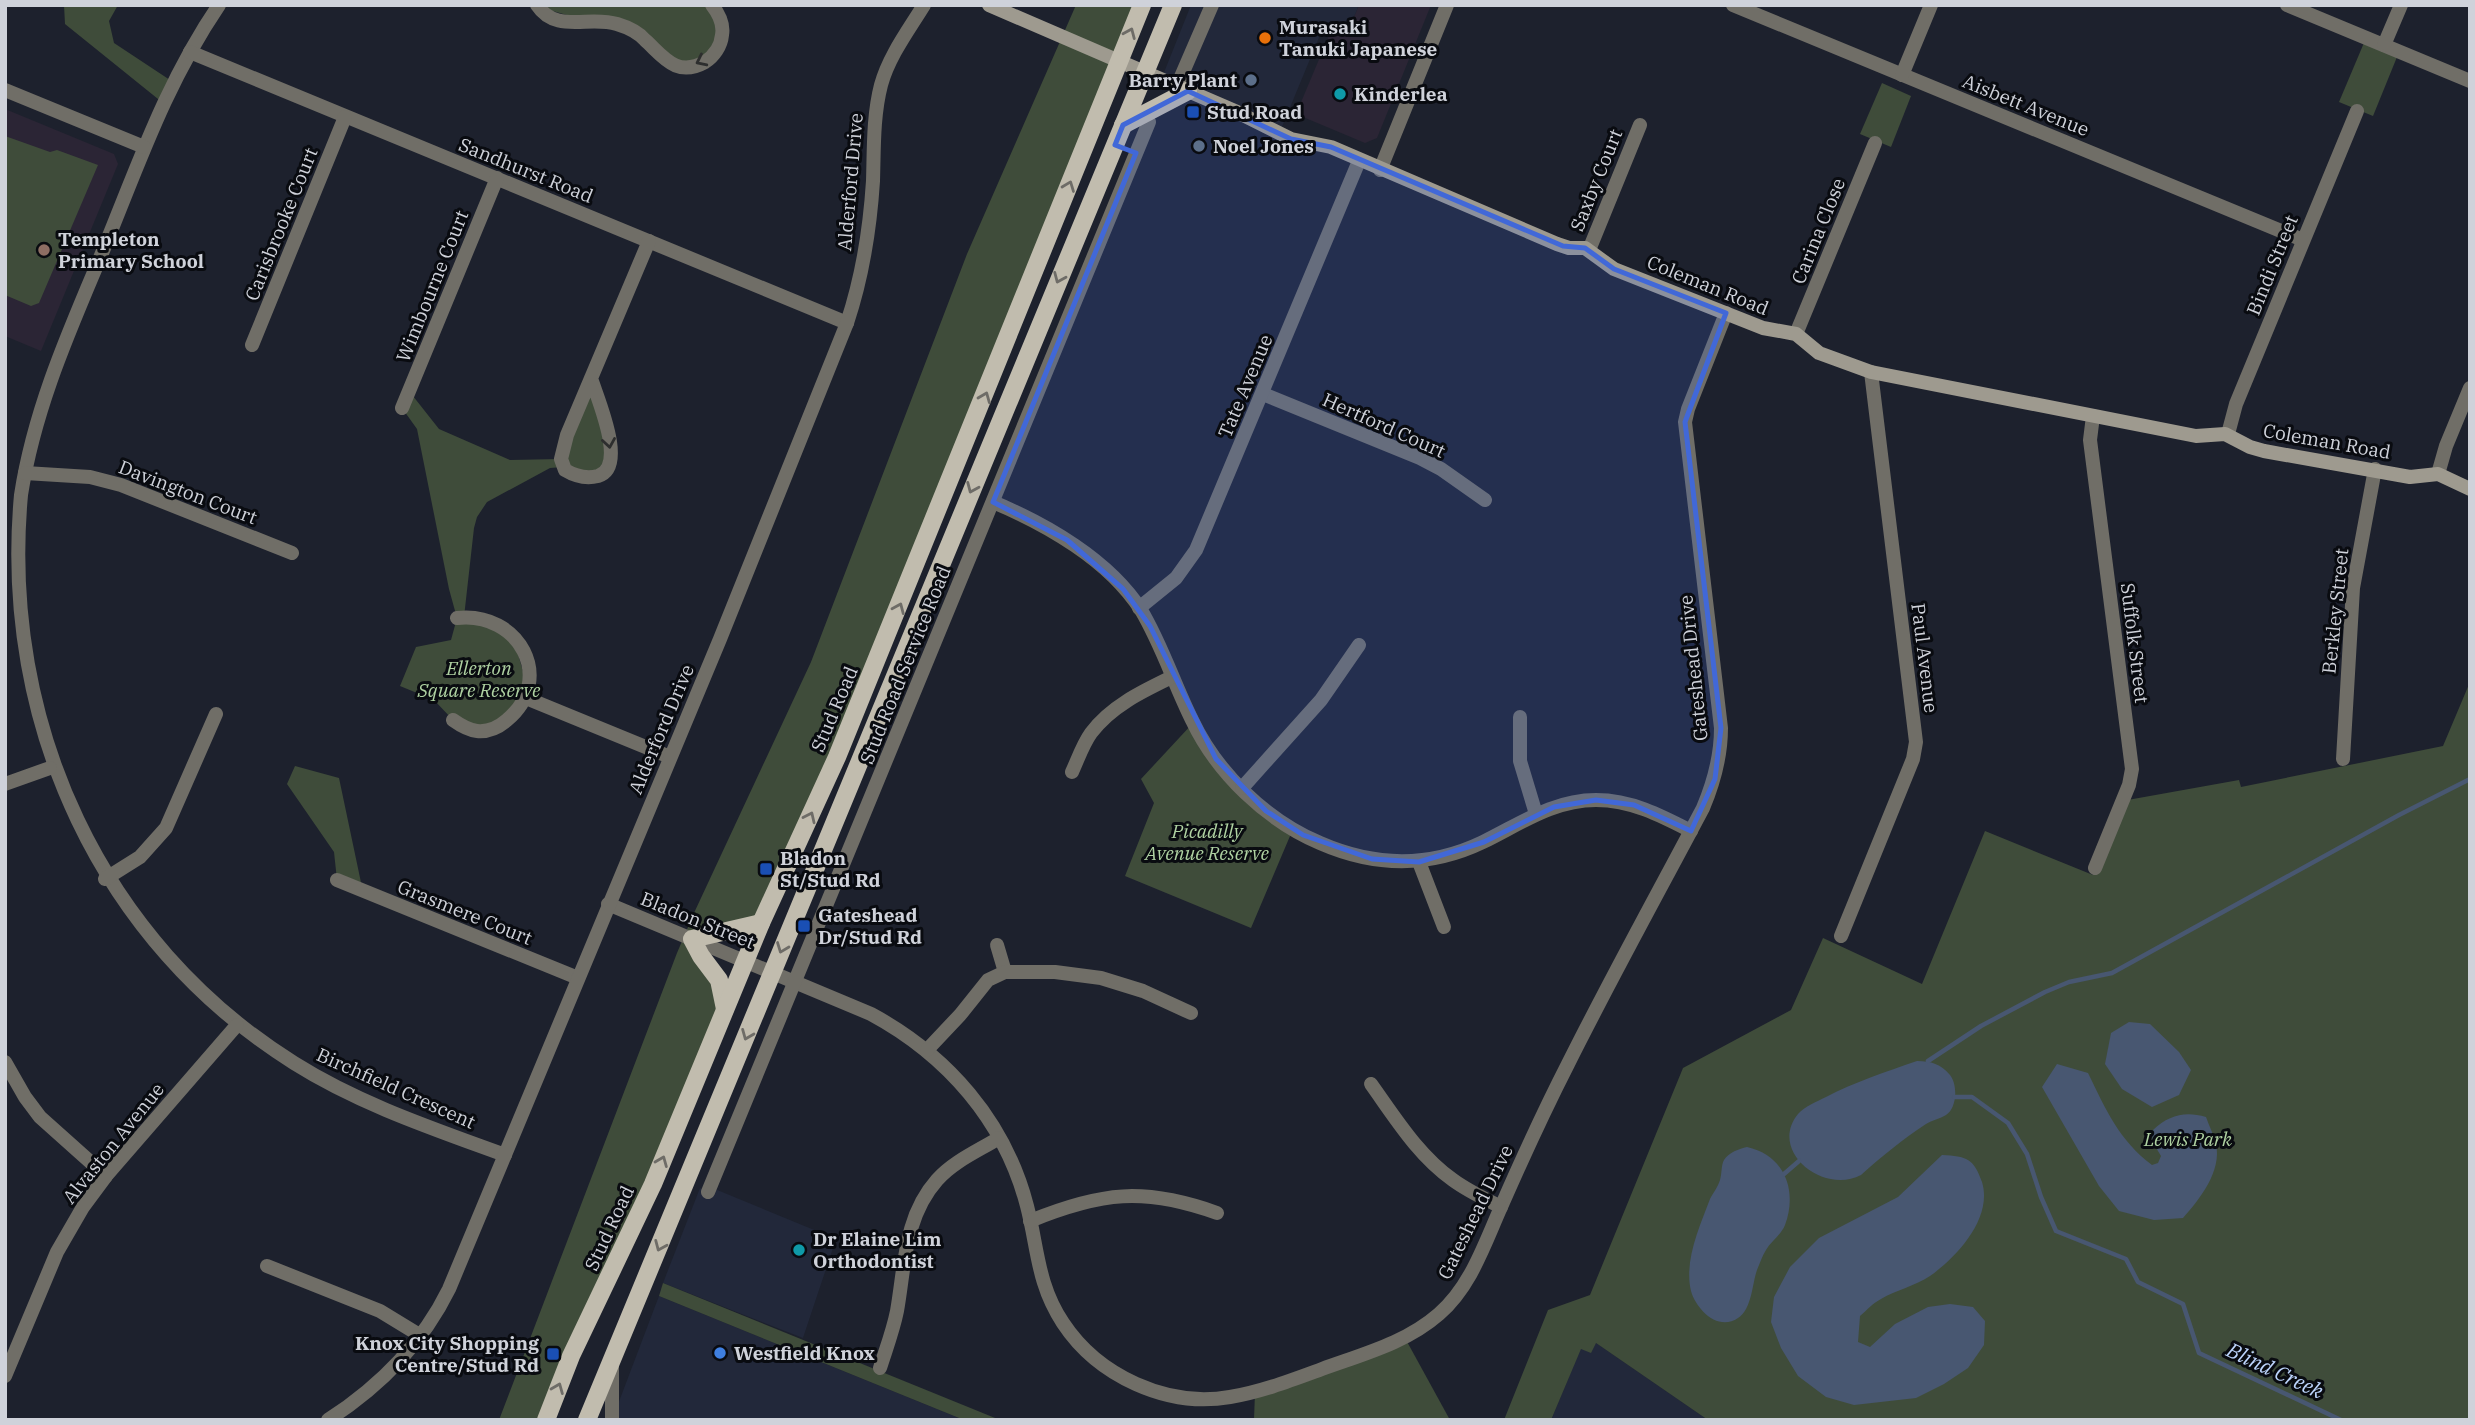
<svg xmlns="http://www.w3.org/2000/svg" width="2475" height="1425" font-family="'IBM Plex Serif',serif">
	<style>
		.built { fill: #22283a }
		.education { fill: #2b2535 }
		.green { fill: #3f4c3a }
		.water { fill: #485771 }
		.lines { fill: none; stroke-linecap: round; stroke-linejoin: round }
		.stream { stroke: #485771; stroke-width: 4.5 }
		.street { stroke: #706e67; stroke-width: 14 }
		.secondary { stroke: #9e9a8f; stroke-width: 14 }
		.primary { stroke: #c1bcae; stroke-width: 18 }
		.oneway { stroke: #6e6c67 }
		.oneway2 { stroke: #2d2e2e }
		.marked { fill: #4168d8; fill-opacity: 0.2; stroke: #4168d8; stroke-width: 5; stroke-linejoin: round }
		.food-dot { fill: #e8710a; stroke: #090b10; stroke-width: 2.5 }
		.service-dot { fill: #5c6f8a; stroke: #090b10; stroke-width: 2.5 }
		.culture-dot { fill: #0f9aa8; stroke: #090b10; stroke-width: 2.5 }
		.transit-dot { fill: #1a4fb4; stroke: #090b10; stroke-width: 2.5 }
		.education-dot { fill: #8d6e63; stroke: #090b10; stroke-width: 2.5 }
		.shop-dot { fill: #3f7fe0; stroke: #090b10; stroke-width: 2.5 }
		.labels { text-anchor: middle; stroke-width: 6; stroke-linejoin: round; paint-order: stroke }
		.poi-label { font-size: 19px; font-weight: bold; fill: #cfd2da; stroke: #090b10; text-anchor: start }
		.street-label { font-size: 19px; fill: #cfd2da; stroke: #090b10 }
		.park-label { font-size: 19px; font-style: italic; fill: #afd2a2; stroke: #090b10 }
		.water-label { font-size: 21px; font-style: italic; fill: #bcd4fb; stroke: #090b10 }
	</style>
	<rect width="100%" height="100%" fill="#1d212d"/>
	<g class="built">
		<polygon points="1191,5 1359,5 1348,32 1325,23 1279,134 1161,80"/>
		<polygon points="710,1187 836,1239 803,1338 663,1283 700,1188 708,1192"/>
		<polygon points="659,1296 964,1420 612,1420"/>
		<polygon points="1596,1343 1708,1420 1551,1420 1581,1348"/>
	</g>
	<g class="education">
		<polygon points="1359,5 1431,5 1377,138 1365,143 1303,117 1299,107 1333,26 1348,32"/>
		<polygon points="5,109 114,154 118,164 41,351 5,336"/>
	</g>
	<g class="green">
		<polygon points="64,5 118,5 109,21 114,43 173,82 163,103 65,24"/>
		<polygon points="532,5 712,5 719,48 684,67 643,37"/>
		<polygon points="1076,5 1142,5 761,923 692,939 725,1009 546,1420 499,1420 677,953 694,913 811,662 967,254"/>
		<polygon points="2366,38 2399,52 2373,116 2339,102"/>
		<polygon points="1882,83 1911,96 1891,147 1860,134"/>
		<polygon points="5,136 50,152 57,150 98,165 39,303 31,306 5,295"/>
		<polygon points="591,378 610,439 603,474 563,467 550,468 487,502 477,517 474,528 464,617 512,633 528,689 495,728 453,720 434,700 400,686 416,647 451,640 457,618 449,589 417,429 402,408 409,391 439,429 510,460 561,459"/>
		<polygon points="2470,682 2470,1420 1708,1420 1596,1343 1591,1353 1581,1349 1551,1420 1504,1420 1548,1310 1590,1295 1683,1068 1791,1010 1823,938 1922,984 1985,831 2093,875 2122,801 2239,780 2241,787 2443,746"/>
		<polygon points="1193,723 1216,759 1293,829 1251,928 1125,876 1154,803 1141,779"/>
		<polygon points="295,766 339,778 363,892 337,880 334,852 287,784"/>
		<polygon points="663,1283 1000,1420 964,1420 659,1296"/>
		<polygon points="1405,1338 1450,1420 1254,1420 1255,1392"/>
	</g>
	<g class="water">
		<polygon points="2129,1022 2150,1024 2179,1052 2191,1070 2179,1095 2152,1107 2122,1089 2105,1064 2111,1033"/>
		<path d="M 1917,1061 C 1931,1061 1941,1064 1950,1075 C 1958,1085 1957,1108 1946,1115 C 1940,1119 1932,1120 1926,1124 C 1903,1139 1881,1157 1861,1175 C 1823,1195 1768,1151 1798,1114 C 1805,1106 1816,1102 1826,1097 C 1855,1082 1885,1072 1917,1061 Z"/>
		<path d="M 2057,1064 L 2088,1073 C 2106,1110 2119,1140 2152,1165 L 2158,1163 L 2161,1156 L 2152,1141 L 2153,1130 C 2169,1115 2185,1111 2206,1117 C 2209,1126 2214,1135 2216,1144 C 2222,1171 2200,1199 2183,1218 L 2154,1220 L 2119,1211 L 2099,1186 L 2042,1087 Z"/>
		<path d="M 1747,1147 C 1784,1155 1798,1190 1785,1225 C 1781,1235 1771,1241 1766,1250 C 1762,1256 1760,1263 1757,1270 C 1752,1284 1752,1309 1738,1318 C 1718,1332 1696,1309 1691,1291 C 1684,1261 1699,1228 1710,1199 C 1713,1193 1718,1187 1720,1180 C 1722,1174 1721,1165 1724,1160 C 1729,1152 1739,1149 1747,1147 Z"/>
		<path d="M 1942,1155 C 1967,1156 1974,1159 1982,1182 C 1993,1218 1957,1257 1930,1276 C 1915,1286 1896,1290 1881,1299 C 1873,1303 1867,1310 1860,1316 L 1858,1342 L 1870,1347 L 1895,1324 L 1928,1307 L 1950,1304 L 1973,1307 L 1985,1321 L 1984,1345 L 1968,1368 L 1944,1384 L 1916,1398 L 1854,1405 L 1826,1397 L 1798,1376 L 1781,1348 L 1771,1322 L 1774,1297 L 1790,1267 L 1819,1238 L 1898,1197 Z"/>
	</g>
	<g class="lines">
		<g class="stream">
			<polyline points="1928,1061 1981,1026 2045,992 2069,982 2112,973 2399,815 2470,779"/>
			<polyline points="1954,1097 1972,1097 2008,1123 2027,1154 2041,1197 2056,1231 2126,1259 2138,1282 2183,1304 2199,1353 2341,1420"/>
			<polyline points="1784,1174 1799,1161"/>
		</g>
		<g class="street">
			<path d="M 219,5 C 164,86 137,169 100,258 C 67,336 34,411 21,495 C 0,724 102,943 294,1063 C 359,1104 434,1129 505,1155"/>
			<path d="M 537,5 C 556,34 589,15 617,24 C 627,27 638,32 645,40 C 663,56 676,78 705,62 C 714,56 721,46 722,35 C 724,24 719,14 712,5"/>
			<polyline points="1733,5 2303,240"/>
			<polyline points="2287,5 2470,81"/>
			<polyline points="2384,45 2401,5"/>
			<polyline points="190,52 847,323"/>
			<polyline points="1902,75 1931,5"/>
			<polyline points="1177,86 1212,5"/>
			<polyline points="5,90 144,147"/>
			<polyline points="1380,170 1447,5"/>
			<polyline points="1589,250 1640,125"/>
			<polyline points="1796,334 1875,143"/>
			<polyline points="252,345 345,117"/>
			<path d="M 591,378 C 597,398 628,467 598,476 C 586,479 575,476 565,470 L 561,459 L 567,435 L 649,241"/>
			<polyline points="1263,394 1420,458 1441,469 1485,500"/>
			<polyline points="402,408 497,178"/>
			<polyline points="2093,416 2090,440 2132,769 2129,785 2095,868"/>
			<polyline points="2228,434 2236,404 2357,111"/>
			<polyline points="25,473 90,477 121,485 292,553"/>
			<polyline points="2438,474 2446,446 2470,388"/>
			<path d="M 993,502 C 1046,524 1109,560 1141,610 C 1162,645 1174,684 1192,720 C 1217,773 1266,820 1320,843 C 1375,867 1429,868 1483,842 C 1520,824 1553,800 1596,800 C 1631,800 1660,815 1691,831"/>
			<polyline points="1139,608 1176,578 1196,550 1359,161"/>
			<polyline points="526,698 670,757"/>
			<polyline points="1520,717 1520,761 1536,814"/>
			<path d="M 453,720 C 460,725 468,730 477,731 C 488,732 499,727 507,720 C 556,679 519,611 457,618"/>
			<polyline points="2343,759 2353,588 2375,469"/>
			<path d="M 1072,772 C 1078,759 1083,744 1091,733 C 1111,706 1143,691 1172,677"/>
			<polyline points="5,784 50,768"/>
			<polyline points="1242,788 1321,700 1359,645"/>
			<polyline points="1419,862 1444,927"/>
			<polyline points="105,879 140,857 166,828 216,714"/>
			<polyline points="337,880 578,978"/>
			<path d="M 608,904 L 871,1014 C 947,1055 1005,1121 1027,1206 C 1038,1248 1037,1284 1063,1323 C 1098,1376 1167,1408 1230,1397 C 1261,1392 1292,1380 1322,1369 C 1363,1354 1406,1343 1439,1314 C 1471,1286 1484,1245 1501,1207 C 1522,1159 1544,1111 1568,1064 C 1611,978 1658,893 1703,808 C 1714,782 1721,757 1721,728 L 1685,422 L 1688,409 L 1726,313"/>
			<polyline points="1841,936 1913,759 1916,742 1871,372"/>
			<polyline points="997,945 1005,972"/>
			<polyline points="927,1050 960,1015 988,980 1005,972 1055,972 1101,978 1143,991 1191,1013"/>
			<polyline points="5,1062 25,1097 40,1117 106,1176"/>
			<path d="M 1371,1084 C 1396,1119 1418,1155 1453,1180 C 1468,1191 1485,1199 1501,1207"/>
			<polyline points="708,1192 1149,122"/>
			<path d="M 1030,1221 C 1101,1192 1144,1187 1217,1213"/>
			<polyline points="267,1266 380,1311 421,1336"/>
			<path d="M 880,1368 C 886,1349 893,1331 897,1311 C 905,1266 904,1217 937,1180 C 954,1161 978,1151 999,1138"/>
			<polyline points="5,1376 57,1252 83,1207 106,1176 237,1025"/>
			<path d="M 328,1420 C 379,1387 422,1344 449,1289 L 720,639 L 847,323 C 862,278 870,228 873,181 C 874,149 873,116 881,85 C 889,56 908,31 924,5"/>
			<polyline points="612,1420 612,1366"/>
		</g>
		<polyline class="secondary" points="989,5 1237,112 1291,139 1331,147 1557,244 1569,248 1585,248 1614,269 1763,328 1796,334 1819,353 1871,372 2196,436 2225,434 2250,447 2264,451 2410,477 2438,474 2470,489"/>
		<g class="primary">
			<polyline points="1123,125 1188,91"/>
			<polyline points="725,1009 719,980 701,956 692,939 761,923"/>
			<polyline points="546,1420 571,1356 653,1184 761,923 837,757 1142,5"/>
			<polyline points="587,1420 1173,5"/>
		</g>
	</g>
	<defs><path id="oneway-chevron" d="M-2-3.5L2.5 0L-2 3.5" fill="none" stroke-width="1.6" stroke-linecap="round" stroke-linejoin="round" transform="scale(1.75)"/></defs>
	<g class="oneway">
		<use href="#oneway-chevron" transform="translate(1130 33) rotate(-67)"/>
		<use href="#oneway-chevron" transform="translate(1069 186) rotate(-69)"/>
		<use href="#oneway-chevron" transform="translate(1059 278) rotate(113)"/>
		<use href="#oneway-chevron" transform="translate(985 397) rotate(-68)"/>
		<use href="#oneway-chevron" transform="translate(972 488) rotate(113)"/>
		<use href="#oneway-chevron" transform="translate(899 608) rotate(-67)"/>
		<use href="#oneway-chevron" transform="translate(810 817) rotate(-65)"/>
		<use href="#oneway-chevron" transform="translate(782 948) rotate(111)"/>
		<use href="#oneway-chevron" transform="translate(747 1035) rotate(112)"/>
		<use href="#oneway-chevron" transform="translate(662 1161) rotate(-68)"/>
		<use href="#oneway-chevron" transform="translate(660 1246) rotate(113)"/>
		<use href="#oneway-chevron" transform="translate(558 1388) rotate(-68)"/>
	</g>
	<g class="oneway2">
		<use href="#oneway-chevron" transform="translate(701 61) rotate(154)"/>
		<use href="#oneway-chevron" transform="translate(609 443) rotate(81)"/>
	</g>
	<path class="marked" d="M 1188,91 L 1291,139 L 1331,147 L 1563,246 L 1585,248 L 1614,269 L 1726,313 L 1685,422 L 1721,728 L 1715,779 L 1691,831 L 1634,805 L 1596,800 L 1554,807 L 1484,842 L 1419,862 L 1372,859 L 1303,835 L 1266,811 L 1216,759 L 1150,626 L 1123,589 L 1067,540 L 993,502 L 1136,153 L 1115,145 L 1123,125 Z"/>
	<circle class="food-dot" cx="1265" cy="38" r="7"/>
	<g class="service-dot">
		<circle cx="1251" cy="80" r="7"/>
		<circle cx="1199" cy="146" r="7"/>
	</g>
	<g class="culture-dot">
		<circle cx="1340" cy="94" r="7"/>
		<circle cx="799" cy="1250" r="7"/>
	</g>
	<g class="transit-dot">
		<rect x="1186" y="105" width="14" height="14" rx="3.5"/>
		<rect x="759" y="862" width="14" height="14" rx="3.5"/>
		<rect x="797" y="919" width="14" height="14" rx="3.5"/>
		<rect x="546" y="1347" width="14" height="14" rx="3.5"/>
	</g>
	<circle class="education-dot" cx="44" cy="250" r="7"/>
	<circle class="shop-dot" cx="720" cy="1353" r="7"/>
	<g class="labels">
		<g class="poi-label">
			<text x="1279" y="34">Murasaki<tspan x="1279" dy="22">Tanuki Japanese</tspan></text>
			<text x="1237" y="87" text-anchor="end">Barry Plant</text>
			<text x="1354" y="101">Kinderlea</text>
			<text x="1207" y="119">Stud Road</text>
			<text x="1213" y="153">Noel Jones</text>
			<text x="58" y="246">Templeton<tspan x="58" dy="22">Primary School</tspan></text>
			<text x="780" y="865">Bladon<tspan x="780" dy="22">St/Stud Rd</tspan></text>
			<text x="818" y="922">Gateshead<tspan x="818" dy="22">Dr/Stud Rd</tspan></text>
			<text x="813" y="1246">Dr Elaine Lim<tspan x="813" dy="22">Orthodontist</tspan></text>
			<text x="539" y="1350" text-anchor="end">Knox City Shopping<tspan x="539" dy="22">Centre/Stud Rd</tspan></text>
			<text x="734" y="1360">Westfield Knox</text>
		</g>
		<g class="street-label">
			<text transform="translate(2026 105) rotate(22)" y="7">Aisbett Avenue</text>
			<text transform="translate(526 170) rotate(22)" y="7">Sandhurst Road</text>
			<text transform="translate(1596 180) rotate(-68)" y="7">Saxby Court</text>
			<text transform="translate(850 182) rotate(-85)" y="7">Alderford Drive</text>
			<text transform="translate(281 224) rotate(-68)" y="7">Carisbrooke Court</text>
			<text transform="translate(1818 231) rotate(-68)" y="7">Carina Close</text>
			<text transform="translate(2272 265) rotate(-68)" y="7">Bindi Street</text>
			<text transform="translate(1708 285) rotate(22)" y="7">Coleman Road</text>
			<text transform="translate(432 286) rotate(-68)" y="7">Wimbourne Court</text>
			<text transform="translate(1245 386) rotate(-67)" y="7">Tate Avenue</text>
			<text transform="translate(1384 425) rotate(24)" y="7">Hertford Court</text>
			<text transform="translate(2327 441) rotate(10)" y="7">Coleman Road</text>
			<text transform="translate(188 492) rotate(21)" y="7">Davington Court</text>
			<text transform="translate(2335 611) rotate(-84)" y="7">Berkley Street</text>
			<text transform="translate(2135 643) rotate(83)" y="7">Suffolk Street</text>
			<text transform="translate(1925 658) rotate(83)" y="7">Paul Avenue</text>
			<text transform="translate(905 665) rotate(-68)" y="7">Stud Road Service Road</text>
			<text transform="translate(1693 668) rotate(-96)" y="7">Gateshead Drive</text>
			<text transform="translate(834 709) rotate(-67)" y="7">Stud Road</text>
			<text transform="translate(661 729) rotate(-67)" y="7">Alderford Drive</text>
			<text transform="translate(465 912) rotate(22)" y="7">Grasmere Court</text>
			<text transform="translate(698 920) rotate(22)" y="7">Bladon Street</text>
			<text transform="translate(396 1088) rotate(24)" y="7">Birchfield Crescent</text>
			<text transform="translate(113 1143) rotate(-51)" y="7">Alvaston Avenue</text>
			<text transform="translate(1475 1212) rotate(-64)" y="7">Gateshead Drive</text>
			<text transform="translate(609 1228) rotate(-65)" y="7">Stud Road</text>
		</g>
		<g class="park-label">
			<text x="479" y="675">Ellerton<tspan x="479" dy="22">Square Reserve</tspan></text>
			<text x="1207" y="838">Picadilly<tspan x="1207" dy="22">Avenue Reserve</tspan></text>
			<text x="2188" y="1146">Lewis Park</text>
		</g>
		<g class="water-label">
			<text transform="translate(2275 1371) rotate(25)" y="7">Blind Creek</text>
		</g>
	</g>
	<rect width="2475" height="1425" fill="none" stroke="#cfd2da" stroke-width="14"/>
</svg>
